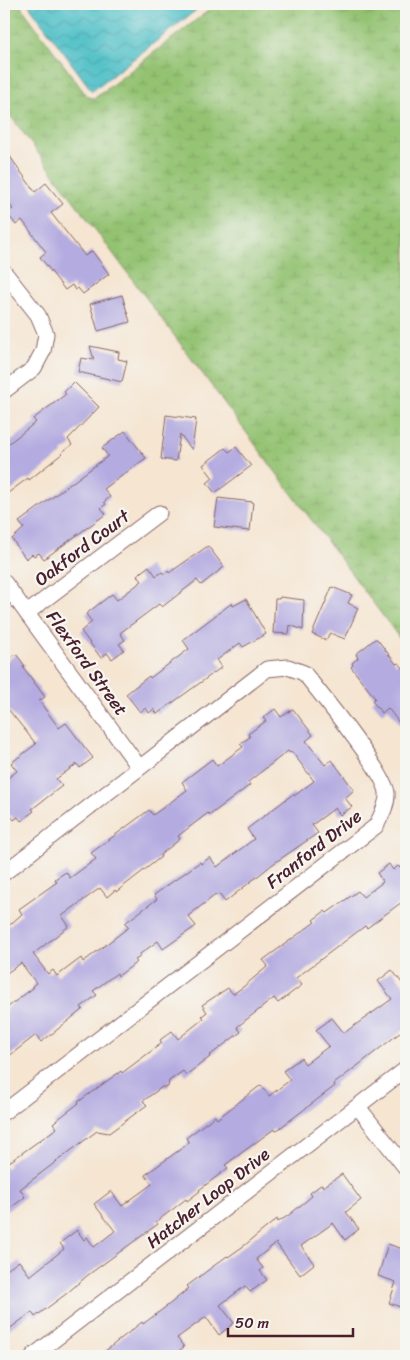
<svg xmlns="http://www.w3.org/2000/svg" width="410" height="1360" font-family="Sriracha,sans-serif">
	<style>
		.wetland { fill: url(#wetland-marsh); stroke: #6e704e }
		.water { fill: url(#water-waves); stroke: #4f707a }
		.building { fill: #b4abe0; fill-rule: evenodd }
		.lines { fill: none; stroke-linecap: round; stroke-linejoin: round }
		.street-casing { stroke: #866465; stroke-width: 17 }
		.street { stroke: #fff; stroke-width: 15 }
		.labels { text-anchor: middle; stroke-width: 4.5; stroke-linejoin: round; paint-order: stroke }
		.street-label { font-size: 18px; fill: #4a1f2b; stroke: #f6f6f2 }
	</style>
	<defs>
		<pattern id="wetland-marsh" width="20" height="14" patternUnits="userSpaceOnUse" patternTransform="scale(1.25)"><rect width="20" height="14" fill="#93c271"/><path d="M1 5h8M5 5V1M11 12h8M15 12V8" fill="none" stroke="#80a662"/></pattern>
		<pattern id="water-waves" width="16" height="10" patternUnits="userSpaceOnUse" patternTransform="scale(1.25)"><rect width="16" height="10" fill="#54c2c9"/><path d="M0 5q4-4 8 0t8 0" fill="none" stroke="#4ba6ad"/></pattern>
	</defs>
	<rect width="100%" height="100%" fill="#f6f6f2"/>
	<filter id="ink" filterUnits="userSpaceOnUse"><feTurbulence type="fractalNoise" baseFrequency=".02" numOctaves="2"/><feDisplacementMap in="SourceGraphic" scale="10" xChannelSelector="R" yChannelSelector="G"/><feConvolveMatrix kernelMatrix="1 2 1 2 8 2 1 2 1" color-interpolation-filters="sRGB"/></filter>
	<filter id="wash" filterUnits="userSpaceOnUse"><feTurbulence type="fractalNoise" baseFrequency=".0096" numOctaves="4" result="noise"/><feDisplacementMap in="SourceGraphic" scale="20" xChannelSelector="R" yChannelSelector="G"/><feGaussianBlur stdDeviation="1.12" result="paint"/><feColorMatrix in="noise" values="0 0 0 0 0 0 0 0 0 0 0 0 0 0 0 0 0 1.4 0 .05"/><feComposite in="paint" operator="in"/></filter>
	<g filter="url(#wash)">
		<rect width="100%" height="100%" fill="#f5e5d1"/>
		<polygon class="wetland" points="4,4 19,4 86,95 90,98 95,98 217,4 406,4 406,647 4,107"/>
		<polygon class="water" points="28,4 204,4 92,91"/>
		<g id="blocks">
			<g class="building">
				<polygon points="4,148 35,192 46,183 63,204 51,213 85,256 92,251 109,274 83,294 78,288 75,290 72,285 65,290 40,257 46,252 22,220 16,225 7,213 13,209 4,197"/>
				<polygon points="122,295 130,322 98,331 90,304"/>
				<polygon points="90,346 119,352 118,359 127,361 122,382 78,372 81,358 94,360"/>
				<polygon points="74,382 99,407 68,439 72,445 62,452 63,453 29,480 28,478 4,496 4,447 36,422 33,419 66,394 64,392"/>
				<polygon points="166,415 196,419 192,450 180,434 176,461 161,459"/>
				<polygon points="125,431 146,458 104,489 110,497 104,502 106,504 101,508 106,514 44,559 39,553 34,556 32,554 26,559 12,539 24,528 19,522 108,456 102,448"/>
				<polygon points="236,447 251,466 215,493 207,483 213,478 203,465 225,448 229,452"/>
				<polygon points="218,498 253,502 250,531 214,527"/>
				<polygon points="208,546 224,567 201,585 197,580 162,607 159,604 120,633 125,640 119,644 124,650 112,659 107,653 101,658 81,631 92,622 86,614 112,594 117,600 142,581 137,575 149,566 156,576 162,572 164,574 168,571 169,573"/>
				<polygon points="332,587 352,595 348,603 358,608 345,639 330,633 326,640 312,634"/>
				<polygon points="280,597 304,600 303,630 290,625 289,634 273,633 275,599 279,599"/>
				<polygon points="246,599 266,634 243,647 240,643 217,660 222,667 157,714 154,709 149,713 146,708 140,712 126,694 149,676 150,678 189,649 183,640 232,603 233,606"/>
				<polygon points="375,639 377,639 396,664 399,663 406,672 406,732 388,708 382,713 372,701 375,698 351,667 353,665 352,663 358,658 356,654"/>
				<polygon points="16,654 25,666 23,667 45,697 39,701 59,728 66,723 93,758 80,768 77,764 56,779 62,786 32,809 34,811 21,821 18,817 14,820 10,815 4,820 4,781 17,771 11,763 36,744 4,704 4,663"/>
				<path d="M 275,709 L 281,717 L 293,709 L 313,735 L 306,741 L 325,765 L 332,760 L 354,790 L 345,798 L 352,807 L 340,815 L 335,808 L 312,825 L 318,833 L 273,864 L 225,902 L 219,894 L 214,896 L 188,916 L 196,926 L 163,949 L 158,941 L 140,954 L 140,957 L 135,960 L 137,962 L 118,976 L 117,973 L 93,991 L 97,995 L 81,1007 L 83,1009 L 53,1033 L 41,1042 L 36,1035 L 4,1060 L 4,1010 L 33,988 L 32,986 L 36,983 L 21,963 L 4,975 L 4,930 L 22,914 L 19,909 L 57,882 L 55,879 L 66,872 L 70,878 L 96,859 L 91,853 L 149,810 L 153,815 L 187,790 L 182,782 L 212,759 L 217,766 L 243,747 L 240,744 L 250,737 L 248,734 L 266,721 L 263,718 ZM 288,751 L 290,753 L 292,752 L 314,781 L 294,796 L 293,794 L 247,829 L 254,839 L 217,867 L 210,857 L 201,864 L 200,862 L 154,895 L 157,899 L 125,923 L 129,927 L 83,962 L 81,958 L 57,976 L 53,970 L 48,974 L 33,954 L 69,926 L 62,916 L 100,888 L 107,897 L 115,890 L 116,892 L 161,857 L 160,855 L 180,839 L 178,836 L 208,813 L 210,815 L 250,785 L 248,782 Z"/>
				<polygon points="389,864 393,870 398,866 400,868 406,864 406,899 367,928 365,926 296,978 302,985 278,1003 274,998 237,1027 241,1032 209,1056 210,1057 186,1075 183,1071 169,1081 168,1087 162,1087 143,1101 147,1105 109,1133 97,1131 20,1189 25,1197 4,1213 4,1170 9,1166 8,1163 57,1128 53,1123 79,1103 78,1102 121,1071 122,1073 162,1043 160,1040 172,1031 178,1039 198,1023 204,1018 202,1016 207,1012 202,1005 228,988 233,994 243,987 268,966 263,960 315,922 313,920 325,911 327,913 358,891 363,897 383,882 377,873"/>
				<polygon points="392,970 406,988 406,1028 334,1084 335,1086 276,1131 274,1129 225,1165 228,1168 199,1190 200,1191 187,1201 186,1199 156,1222 158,1224 88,1275 66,1294 35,1317 32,1312 4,1333 4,1272 19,1261 30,1276 64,1249 60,1243 77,1230 84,1240 87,1237 94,1247 115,1231 94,1204 111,1191 122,1206 152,1184 145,1175 189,1143 186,1138 215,1116 217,1119 261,1085 269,1096 290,1080 283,1071 301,1058 305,1064 329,1046 316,1030 332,1018 344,1033 392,999 378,981"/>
				<polygon points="342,1174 361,1200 346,1212 359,1229 345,1240 333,1223 301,1246 314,1264 300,1275 276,1243 256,1259 263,1268 260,1271 267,1280 250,1292 245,1286 220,1305 234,1323 219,1335 206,1317 177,1338 184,1347 172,1356 99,1356 142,1322 143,1324 171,1303 189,1288 187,1286 227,1256 228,1257 245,1245 277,1219 278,1222 289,1215 312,1196 310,1193 322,1184 323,1187"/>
				<polygon points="388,1244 403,1249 402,1252 406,1253 406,1309 389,1303 396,1282 378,1276"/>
			</g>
		</g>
	</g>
	<g filter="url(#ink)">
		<use href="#blocks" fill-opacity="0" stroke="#866465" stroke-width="1"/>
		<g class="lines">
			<defs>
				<g id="street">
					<polyline points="4,272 38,315 46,334 43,351 34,368 4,391"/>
					<polyline points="4,582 139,767"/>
					<polyline points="27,613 159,513"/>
					<path d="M 4,873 L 267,669 L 288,667 L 304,673 C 320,693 386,774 387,793 C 388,804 381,816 376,826 L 4,1112"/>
					<polyline points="358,1107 406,1168"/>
					<polyline points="33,1356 406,1069"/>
				</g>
			</defs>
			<use href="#street" class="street-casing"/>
			<use href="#street" class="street"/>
		</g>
	</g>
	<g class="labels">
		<g class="street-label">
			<text transform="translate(82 548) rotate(-37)" y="6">Oakford Court</text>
			<text transform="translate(87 663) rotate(54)" y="6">Flexford Street</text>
			<text transform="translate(314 849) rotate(-38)" y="6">Franford Drive</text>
			<text transform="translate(208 1198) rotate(-38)" y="6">Hatcher Loop Drive</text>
		</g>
	</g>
	<rect width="410" height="1360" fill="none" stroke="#f6f6f2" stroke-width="20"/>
	<path d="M228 1328v8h125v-8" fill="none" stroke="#4a1f2b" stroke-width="2.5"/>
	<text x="235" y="1328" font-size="15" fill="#4a1f2b" stroke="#f6f6f2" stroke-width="4" paint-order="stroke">50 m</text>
</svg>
